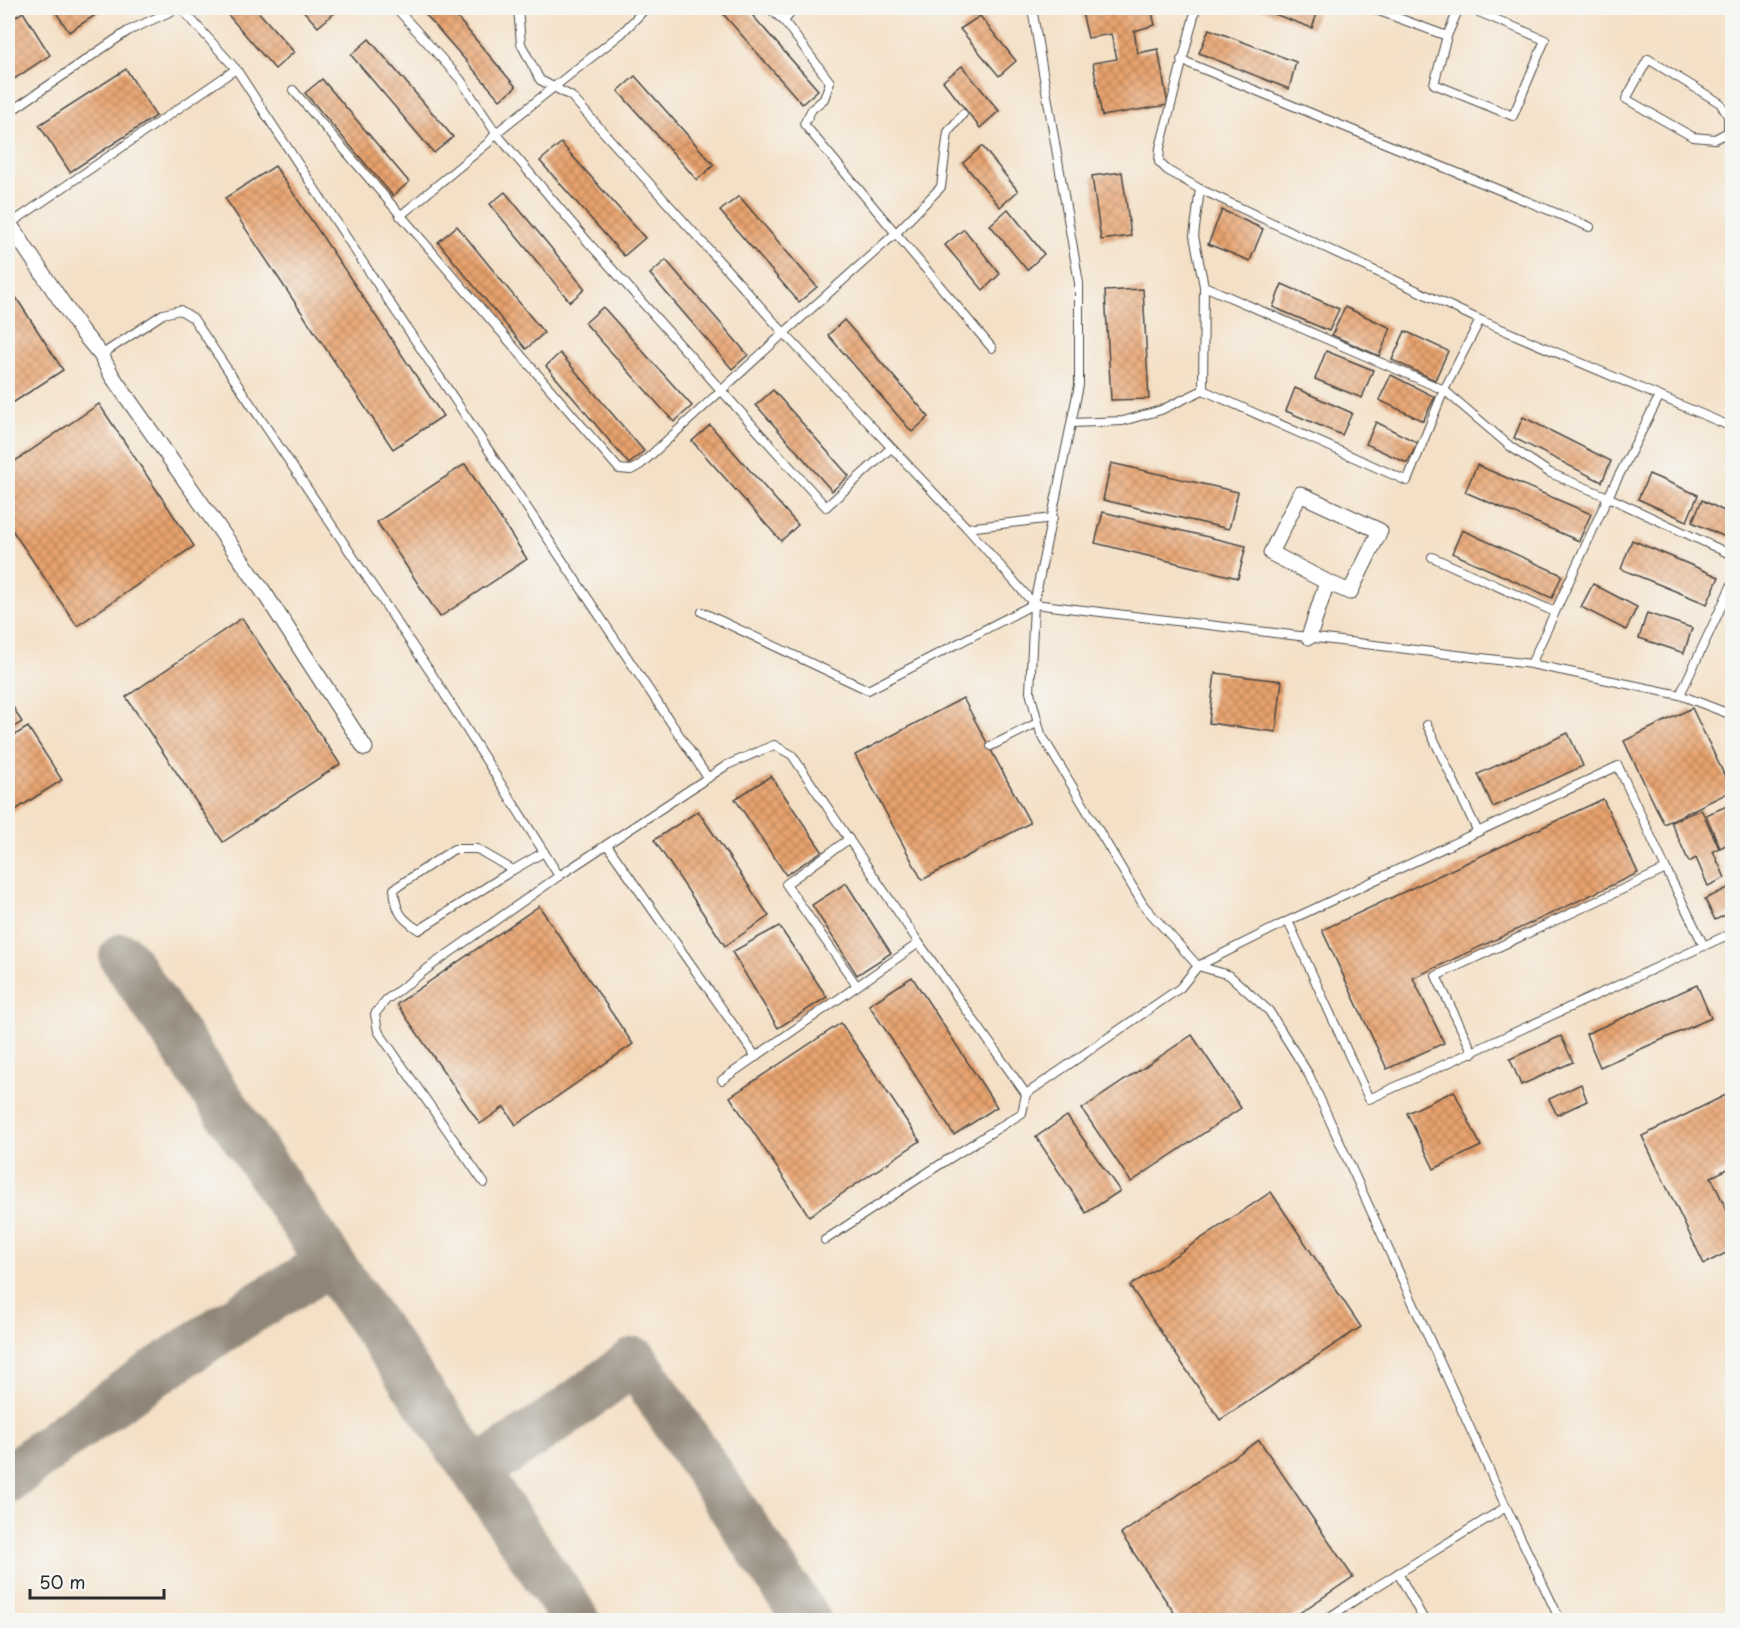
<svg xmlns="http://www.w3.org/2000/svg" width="1740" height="1628" font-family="'Playpen Sans',sans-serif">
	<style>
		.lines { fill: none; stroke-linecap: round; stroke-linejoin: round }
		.taxiway { stroke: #908678; stroke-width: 48 }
		.building { fill: url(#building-cross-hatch) }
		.service-casing { stroke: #494642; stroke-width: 10 }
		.minor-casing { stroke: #494642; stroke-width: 17 }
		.service { stroke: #fff; stroke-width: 8 }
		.minor { stroke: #fff; stroke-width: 15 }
	</style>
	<defs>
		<pattern id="building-cross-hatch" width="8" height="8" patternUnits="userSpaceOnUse" patternTransform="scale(1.5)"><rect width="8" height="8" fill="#e8a26d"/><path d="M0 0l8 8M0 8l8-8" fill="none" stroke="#bc845a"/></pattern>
	</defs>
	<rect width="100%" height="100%" fill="#f6f6f2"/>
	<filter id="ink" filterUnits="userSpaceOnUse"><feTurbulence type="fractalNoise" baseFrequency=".0167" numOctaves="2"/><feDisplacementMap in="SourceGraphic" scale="12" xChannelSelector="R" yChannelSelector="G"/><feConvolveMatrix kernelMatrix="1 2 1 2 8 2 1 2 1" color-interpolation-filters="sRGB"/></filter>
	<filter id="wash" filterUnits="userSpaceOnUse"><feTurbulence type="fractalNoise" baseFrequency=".008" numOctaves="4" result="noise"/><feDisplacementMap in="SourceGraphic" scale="24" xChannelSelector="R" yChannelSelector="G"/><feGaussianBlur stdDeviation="1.35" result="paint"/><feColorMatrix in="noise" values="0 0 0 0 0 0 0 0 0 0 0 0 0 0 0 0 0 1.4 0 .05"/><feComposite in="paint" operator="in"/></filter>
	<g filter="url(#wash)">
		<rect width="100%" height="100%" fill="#f4e0c6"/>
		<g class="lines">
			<g class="taxiway">
				<polyline points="123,957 330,1262 476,1472 576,1620"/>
				<polyline points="476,1472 561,1415 635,1361 807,1620"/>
				<path d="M 8,1479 C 79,1423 155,1372 232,1322 C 264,1301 298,1284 330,1262"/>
			</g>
		</g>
		<g id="blocks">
			<g class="building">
				<polygon points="53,8 97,8 100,12 69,32"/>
				<polygon points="222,8 255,8 294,52 275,69"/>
				<polygon points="301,8 336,8 338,10 318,27"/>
				<polygon points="420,8 449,8 516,87 500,100"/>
				<polygon points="718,8 746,8 818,90 802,104"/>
				<polygon points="1081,8 1151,8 1155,25 1134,31 1138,53 1158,49 1168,105 1102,116 1093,63 1117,59 1111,34 1088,38"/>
				<polygon points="1258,8 1319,8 1312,28"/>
				<polygon points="23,12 50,55 8,83 8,22"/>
				<polygon points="980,16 1016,61 999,76 960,29"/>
				<polygon points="1209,29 1296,62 1289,89 1199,53"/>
				<polygon points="369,39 453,137 434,153 351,55"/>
				<polygon points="962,66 999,111 980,128 943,81"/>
				<polygon points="126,69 156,116 70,172 39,125"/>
				<polygon points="635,76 714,165 697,180 618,91"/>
				<polygon points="322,79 409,182 393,196 305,93"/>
				<polygon points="561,143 645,238 624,256 540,161"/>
				<polygon points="982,146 1018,191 1000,207 963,163"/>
				<polygon points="275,166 443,416 393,449 225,198"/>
				<polygon points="1122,172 1131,236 1101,240 1092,176"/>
				<polygon points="505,192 585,289 570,302 490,204"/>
				<polygon points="739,196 817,287 799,302 720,211"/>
				<polygon points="1008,209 1044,254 1027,270 990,225"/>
				<polygon points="1222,210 1263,229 1250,261 1208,244"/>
				<polygon points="457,226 544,333 526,349 438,242"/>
				<polygon points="964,229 1000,274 983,290 945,245"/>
				<polygon points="666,260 748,355 732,369 650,274"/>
				<polygon points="1282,284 1339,309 1329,331 1273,307"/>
				<polygon points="8,285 63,370 8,406"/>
				<polygon points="1143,289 1149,399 1111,400 1105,291"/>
				<polygon points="603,307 692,406 674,422 585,323"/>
				<polygon points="1345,307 1391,328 1379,356 1332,335"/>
				<polygon points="844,320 929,417 912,432 828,335"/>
				<polygon points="1405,331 1448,351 1435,380 1392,360"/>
				<polygon points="1326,351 1373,370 1362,398 1315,379"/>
				<polygon points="560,353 644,451 629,464 546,366"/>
				<polygon points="1391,375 1435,397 1423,421 1379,400"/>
				<polygon points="1295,388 1352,413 1342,435 1286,411"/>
				<polygon points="773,390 849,476 832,491 756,405"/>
				<polygon points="99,404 194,546 77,626 8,524 8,466"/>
				<polygon points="1523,417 1611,461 1602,482 1514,438"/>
				<polygon points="1376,422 1418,443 1407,463 1366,444"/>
				<polygon points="710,425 798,525 781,541 692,441"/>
				<polygon points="1111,463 1238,492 1229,529 1103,500"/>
				<polygon points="465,464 527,559 440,617 377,522"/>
				<polygon points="1477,465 1591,514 1579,541 1465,492"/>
				<polygon points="1649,474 1698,495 1687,521 1638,499"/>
				<polygon points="1702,500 1732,515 1732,540 1692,522"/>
				<polygon points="1103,512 1246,546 1238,578 1095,543"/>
				<polygon points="1462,530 1562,575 1552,598 1452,553"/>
				<polygon points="1632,540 1719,577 1707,604 1621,569"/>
				<polygon points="1593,584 1637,607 1626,630 1581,607"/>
				<polygon points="1647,613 1692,628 1684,653 1639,638"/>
				<polygon points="242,618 340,764 223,842 126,697"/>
				<polygon points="1215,673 1282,681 1276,732 1209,723"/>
				<polygon points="963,698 1030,823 922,880 855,755"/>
				<polygon points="8,699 22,722 8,731"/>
				<polygon points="1692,708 1732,791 1664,824 1624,741"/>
				<polygon points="28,727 62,780 9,814 8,811 8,739"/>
				<polygon points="1568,733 1583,766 1493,807 1478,774"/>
				<polygon points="771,776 822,851 786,875 735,799"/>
				<polygon points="1603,799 1638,873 1413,978 1444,1043 1387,1069 1322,930"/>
				<polygon points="1727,806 1732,818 1732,842 1720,848 1706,815"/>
				<polygon points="1701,809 1719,848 1713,851 1725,878 1708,886 1696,858 1689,862 1671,822"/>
				<polygon points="698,811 769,916 725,946 654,840"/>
				<polygon points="846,883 891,953 857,975 812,905"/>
				<polygon points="1732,886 1732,912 1715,920 1705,899"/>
				<polygon points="539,906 633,1044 516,1125 504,1107 480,1124 397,1004"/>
				<polygon points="779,926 827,997 778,1028 732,952"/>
				<polygon points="912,977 997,1107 954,1135 869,1005"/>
				<polygon points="1697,985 1711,1018 1600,1067 1586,1034"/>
				<polygon points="841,1023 920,1141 809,1216 730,1097"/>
				<polygon points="1192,1035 1241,1108 1131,1182 1082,1109"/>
				<polygon points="1561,1036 1573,1062 1521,1085 1510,1059"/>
				<polygon points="1581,1084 1587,1101 1557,1115 1549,1099"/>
				<polygon points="1454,1091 1481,1146 1434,1169 1407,1113"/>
				<polygon points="1732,1092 1732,1167 1711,1177 1732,1221 1732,1250 1704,1264 1642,1136"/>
				<polygon points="1067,1116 1120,1191 1086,1213 1036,1137"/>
				<polygon points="1271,1192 1361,1327 1220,1420 1130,1286"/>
				<polygon points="1259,1440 1353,1577 1289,1620 1179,1620 1121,1534"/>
			</g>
		</g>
	</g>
	<g filter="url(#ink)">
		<use href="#blocks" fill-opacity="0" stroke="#494642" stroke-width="1.5"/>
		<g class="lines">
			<defs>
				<g id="service">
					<polyline points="181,8 236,69 360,258 708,778"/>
					<polyline points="396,8 460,79 496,133 588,242 826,507 891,448"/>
					<polyline points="518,8 521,44 540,80 571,96 784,333 967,528 1034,604 1531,664 1680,695 1732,715"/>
					<polyline points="769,8 784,21 830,82 824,99 812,109 804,124 992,348"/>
					<polyline points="1032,8 1079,283 1079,385 1034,604 1030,692 1041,734 1144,906 1198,966 1229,975 1269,1011 1309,1075 1506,1507 1560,1620"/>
					<polyline points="1196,8 1160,148 1159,162 1167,170 1200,189 1480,320 1732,427"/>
					<polyline points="1371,8 1447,36"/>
					<polyline points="1459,8 1447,36 1434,84 1513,116 1545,40 1469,8"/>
					<polyline points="784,21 795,8"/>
					<polygon points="1648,59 1720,103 1728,116 1728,132 1715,139 1693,137 1626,99"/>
					<polyline points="1181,60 1590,227"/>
					<polyline points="293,90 619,469 631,470 640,465 784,333 896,233 941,187 948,132 963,114"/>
					<polyline points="8,109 17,107 128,31 178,8"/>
					<polyline points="400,216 488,143 496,133 622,33 646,8"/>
					<polyline points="10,224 236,69"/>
					<polyline points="1204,286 1444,390 1511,447 1550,473 1608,497 1732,555"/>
					<polyline points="101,355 163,314 180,310 193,318 433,676 559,876 727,765 774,745 792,755 919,943 1026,1094 1180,988 1198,966 1288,921 1618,766 1666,869 1704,946"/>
					<polyline points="1203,390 1407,481 1444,390 1480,320"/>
					<polyline points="1072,423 1123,421 1161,410 1203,390 1204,286 1194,236 1200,189"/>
					<polyline points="967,528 1053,518"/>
					<polyline points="1432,557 1555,612"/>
					<polyline points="702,612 868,690 1034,604"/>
					<polyline points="1531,664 1608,497 1659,397"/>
					<polyline points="1680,695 1732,584"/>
					<polyline points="1427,725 1478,832"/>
					<polyline points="991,746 1037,723"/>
					<polyline points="849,839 786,884 857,986"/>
					<polyline points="607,845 756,1057"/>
					<path d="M 513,870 L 419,930 C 400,918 396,911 394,889 L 454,849 L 477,849 L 513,870 L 544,852"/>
					<polyline points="1288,921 1369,1099 1732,933"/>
					<polyline points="1473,1053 1436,976 1666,869"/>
					<polyline points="722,1080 919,943"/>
					<polyline points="484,1183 378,1031 375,1014 386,1000 435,963 559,876"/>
					<polyline points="825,1240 936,1167 1022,1113 1026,1094"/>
					<polyline points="1398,1573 1424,1620"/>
					<polyline points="1325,1620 1366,1593 1506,1507"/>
				</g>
				<g id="minor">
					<polyline points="8,222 82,332 101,355 112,376 265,594 365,748"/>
					<polyline points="1309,637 1327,582 1271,553 1300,494 1380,531 1350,592 1327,582"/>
				</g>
			</defs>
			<use href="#service" class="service-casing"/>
			<use href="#minor" class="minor-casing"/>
			<use href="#service" class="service"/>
			<use href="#minor" class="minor"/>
		</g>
	</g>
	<rect width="1740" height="1628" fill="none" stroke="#f6f6f2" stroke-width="30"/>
	<path d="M30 1589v9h134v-9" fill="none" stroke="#2b2b2b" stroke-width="3"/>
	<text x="39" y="1589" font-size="18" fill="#2b2b2b" stroke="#f6f6f2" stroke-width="4.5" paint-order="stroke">50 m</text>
</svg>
